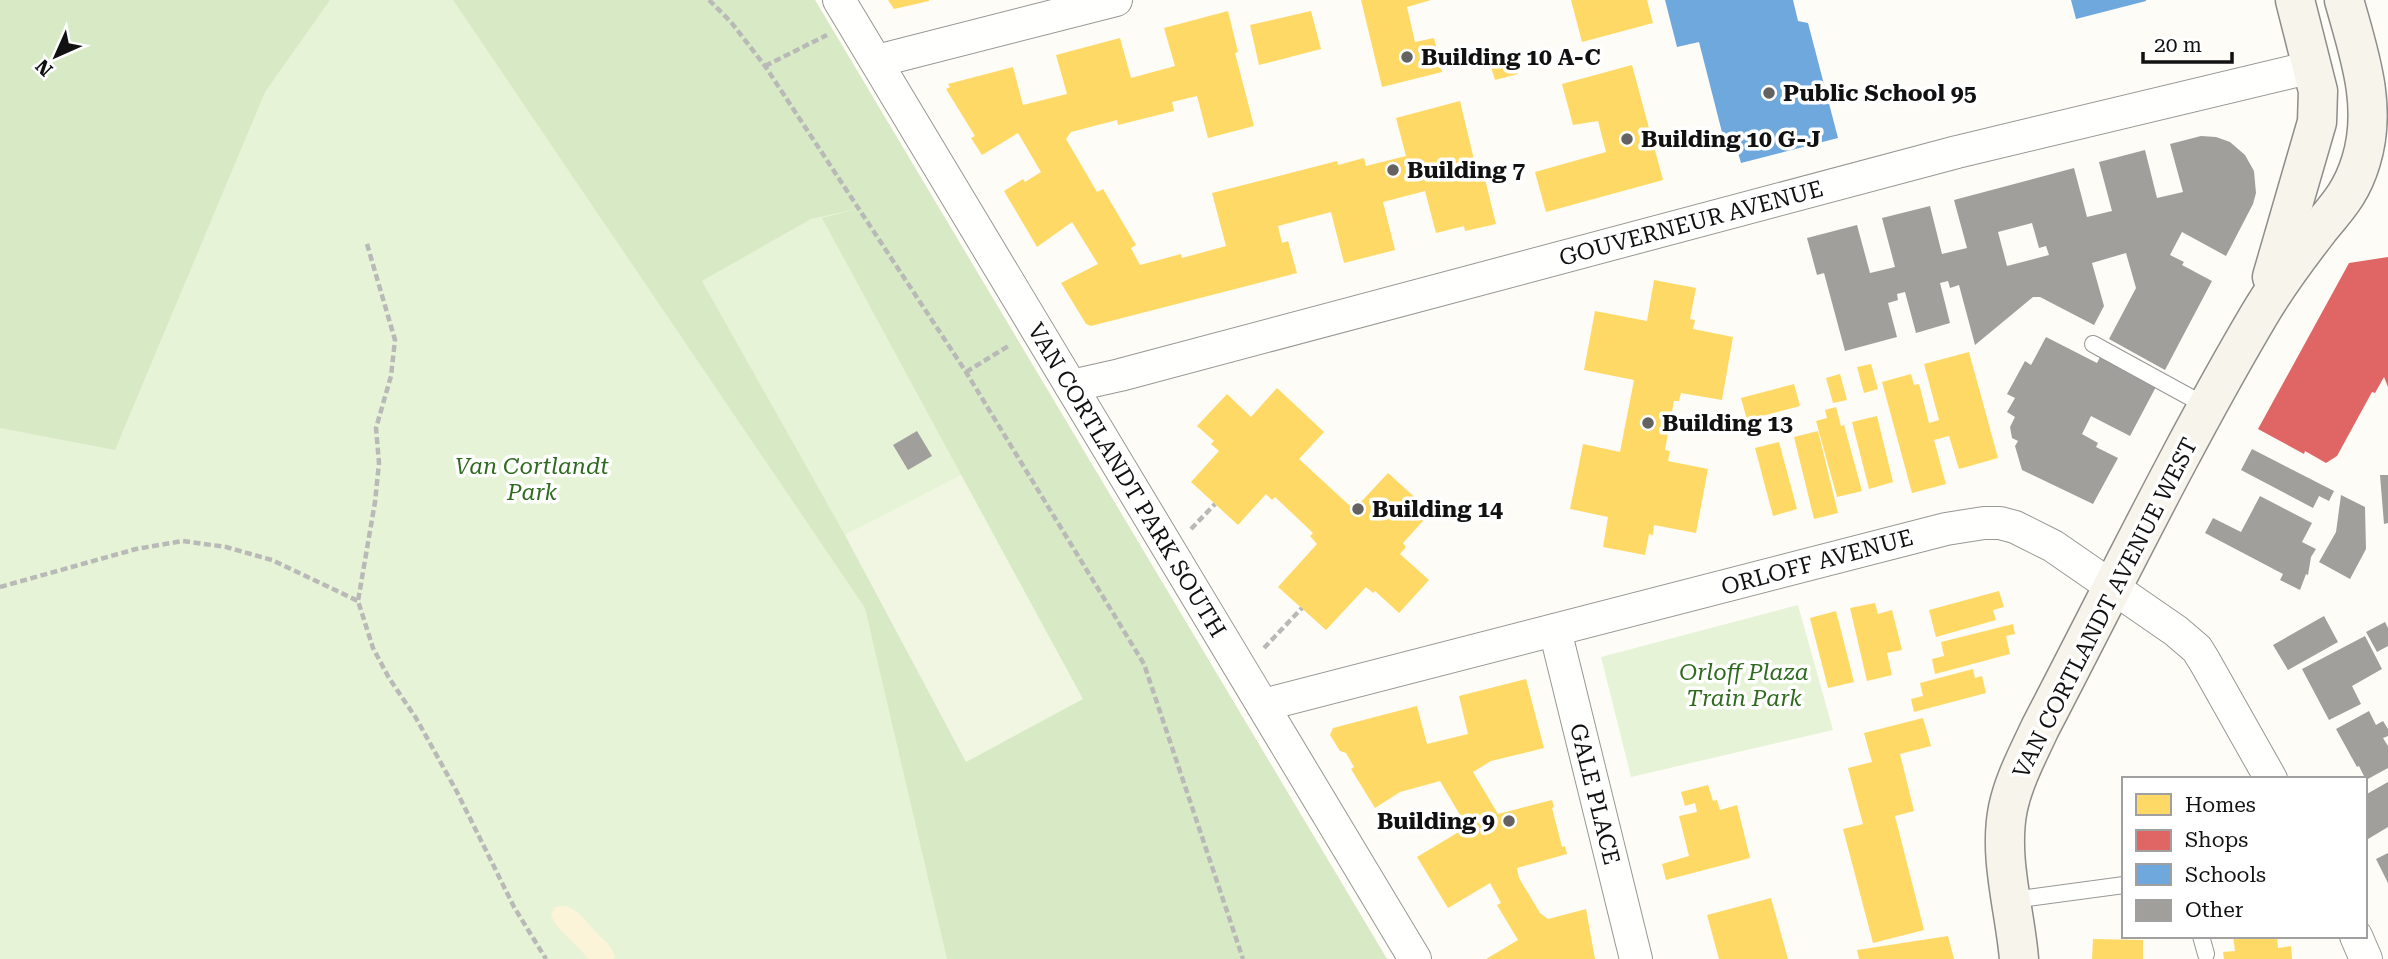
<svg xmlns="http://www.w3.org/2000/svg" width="2388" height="959" font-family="'Roboto Serif',serif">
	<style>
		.green { fill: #e7f3d7 }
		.forest { fill: #d8eac5; fill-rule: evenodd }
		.sand { fill: #fcf4d9 }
		.pitch { fill: #f0f6e1 }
		.homes { fill: #ffd966 }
		.shops { fill: #e06666 }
		.schools { fill: #6fa8dc }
		.building { fill: #a19f9c; fill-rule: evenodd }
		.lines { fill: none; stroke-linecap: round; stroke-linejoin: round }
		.lane-casing { stroke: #979795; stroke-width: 18 }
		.street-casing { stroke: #979795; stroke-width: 34 }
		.secondary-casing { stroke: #8e8d8b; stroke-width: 41 }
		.path { stroke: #b9b9b8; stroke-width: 4.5; stroke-dasharray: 7 3.5; stroke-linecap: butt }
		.lane { stroke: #fffffe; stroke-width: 16 }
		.street { stroke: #fffffe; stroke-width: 32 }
		.secondary { stroke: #f6f4eb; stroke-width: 38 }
		.poi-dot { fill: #646362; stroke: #fff; stroke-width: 2.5 }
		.labels { text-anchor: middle; stroke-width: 7; stroke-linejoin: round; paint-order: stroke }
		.poi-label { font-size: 23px; font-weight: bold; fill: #111; stroke: #fff; text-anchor: start }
		.street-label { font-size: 23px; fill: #111; stroke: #fff }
		.park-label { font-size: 23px; font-style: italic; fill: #2f6b1f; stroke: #fff }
	</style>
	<rect width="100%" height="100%" fill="#fdfcf7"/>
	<g class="green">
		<polygon points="0,0 815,0 1387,959 0,959"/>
		<polygon points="1798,605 1833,730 1631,777 1601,657"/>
	</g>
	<g class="forest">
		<polygon points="0,0 330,0 265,92 115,450 0,428"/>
		<path d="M 453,0 L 815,0 L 1387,959 L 947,959 L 865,608 ZM 861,208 L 822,218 L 1082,698 L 966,761 L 845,535 L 702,281 L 811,219 Z"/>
	</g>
	<path class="sand" d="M 566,906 C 580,912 583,918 593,929 C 602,940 608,940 615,956 L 614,959 L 588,959 C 577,942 559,934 551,915 L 555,907 Z"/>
	<polygon class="pitch" points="961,475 1083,699 966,762 845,535"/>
	<g class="homes">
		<polygon points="888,0 929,0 929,1 894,9"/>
		<polygon points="1361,0 1431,0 1407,7 1415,42 1434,38 1442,72 1382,87"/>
		<polygon points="1571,0 1647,0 1653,23 1582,42"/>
		<polygon points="1228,11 1238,52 1235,53 1254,126 1208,138 1197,96 1172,102 1174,111 1118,125 1117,120 1071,132 1066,139 1097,192 1103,189 1136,245 1131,248 1140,265 1181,254 1182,258 1226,246 1212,193 1337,161 1338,165 1364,158 1366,166 1406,156 1396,118 1460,101 1476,168 1482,167 1496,224 1465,231 1464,226 1436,233 1425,191 1383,202 1395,250 1344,263 1331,212 1278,226 1282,243 1288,241 1297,273 1091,326 1086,324 1061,283 1098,264 1072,222 1037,247 1004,191 1023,179 1025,182 1041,172 1018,133 982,155 971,138 975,136 946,89 950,87 948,84 1013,67 1023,105 1067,94 1056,55 1120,38 1131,78 1175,66 1164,28"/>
		<polygon points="1311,11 1321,49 1259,65 1250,25"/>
		<polygon points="1512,53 1518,74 1495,80 1489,61"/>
		<polygon points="1632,65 1663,180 1546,212 1535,172 1606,152 1598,121 1573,125 1562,84"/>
		<polygon points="1654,280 1696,288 1690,319 1695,320 1693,329 1733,337 1722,400 1681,393 1679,401 1674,401 1665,450 1670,451 1668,461 1708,469 1696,533 1654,525 1653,535 1649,534 1645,555 1603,547 1608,517 1570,509 1583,444 1620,452 1634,380 1584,370 1595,311 1647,321"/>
		<polygon points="1969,352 1998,458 1959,469 1949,436 1934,440 1946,484 1912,493 1882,382 1911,374 1914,385 1919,384 1929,423 1939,420 1924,364"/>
		<polygon points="1871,364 1878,389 1864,393 1857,367"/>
		<polygon points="1840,374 1847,400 1833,403 1826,378"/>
		<polygon points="1794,384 1800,406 1747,420 1741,398"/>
		<polygon points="1277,388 1324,432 1299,459 1350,506 1356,500 1360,503 1388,473 1431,512 1403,543 1406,547 1400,554 1429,580 1399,613 1375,591 1373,593 1366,587 1326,630 1278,587 1317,544 1310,536 1313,533 1275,497 1272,500 1266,494 1238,525 1191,482 1219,451 1211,444 1214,441 1197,426 1227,394 1251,417"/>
		<polygon points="1836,407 1841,426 1844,425 1862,491 1837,497 1816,421 1827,418 1825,410"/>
		<polygon points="1877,416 1893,482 1869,489 1852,422"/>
		<polygon points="1818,431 1838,513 1814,519 1794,437"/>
		<polygon points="1779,442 1797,509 1773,516 1755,448"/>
		<polygon points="1999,591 2004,607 1993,610 1996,620 1936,637 1929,610"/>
		<polygon points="1875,603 1878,614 1892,610 1902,650 1887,653 1892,675 1867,681 1850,608"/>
		<polygon points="1836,611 1854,682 1828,688 1810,618"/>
		<polygon points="2013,624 2015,634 2006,636 2010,654 1935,674 1932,659 1944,656 1941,642"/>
		<polygon points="1973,669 1975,678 1982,676 1986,693 1914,712 1911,699 1923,696 1920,683"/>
		<polygon points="1526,679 1544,748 1491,761 1473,772 1498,814 1552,800 1554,807 1552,808 1562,847 1565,846 1567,854 1517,868 1519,878 1540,913 1548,919 1586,909 1595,959 1486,959 1518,940 1497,905 1501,903 1490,883 1448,908 1417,857 1467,827 1440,781 1400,792 1375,808 1351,769 1354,767 1346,753 1340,751 1330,735 1333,728 1417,706 1427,744 1468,734 1459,696"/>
		<polygon points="1923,718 1931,746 1900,754 1914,811 1895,816 1924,930 1873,943 1843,829 1863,824 1848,768 1872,762 1864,733"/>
		<polygon points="1708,785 1713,801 1717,800 1720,810 1737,805 1750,858 1666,880 1662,864 1689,856 1679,816 1697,812 1695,803 1685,806 1681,792"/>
		<polygon points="1771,898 1788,959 1719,959 1707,915"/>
		<polygon points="1948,936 1954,959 1859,959 1857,950"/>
		<polygon points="2233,936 2277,936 2278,948 2291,946 2292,959 2224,959 2223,952 2235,951"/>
		<polygon points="2093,939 2143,940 2143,959 2092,959"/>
	</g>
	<polygon class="shops" points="2388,257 2388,387 2384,377 2375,393 2372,392 2337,456 2326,463 2305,451 2304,454 2258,429 2349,263"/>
	<g class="schools">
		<polygon points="1665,0 1793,0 1798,21 1808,23 1838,138 1741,163 1736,146 1726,148 1699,42 1677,47"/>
		<polygon points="2071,0 2146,0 2146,1 2076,19"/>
	</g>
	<g class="building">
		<path d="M 2201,136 L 2216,137 L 2230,142 L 2245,155 L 2254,171 L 2256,193 L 2253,204 L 2226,256 L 2182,232 L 2170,255 L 2184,262 L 2182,265 L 2212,281 L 2165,370 L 2109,339 L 2136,288 L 2126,253 L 2092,263 L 2104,306 L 2094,325 L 2040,297 L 2033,297 L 1975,345 L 1959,285 L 1950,288 L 1948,281 L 1940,283 L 1950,323 L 1916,333 L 1905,292 L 1897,294 L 1898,300 L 1888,303 L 1897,337 L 1845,351 L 1824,273 L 1817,275 L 1807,238 L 1857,225 L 1870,273 L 1895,267 L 1882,218 L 1930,206 L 1942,254 L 1967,248 L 1954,200 L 2074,168 L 2087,217 L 2112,211 L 2099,162 L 2145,150 L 2157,198 L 2183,192 L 2170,144 ZM 2032,223 L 2039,248 L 2046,246 L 2049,255 L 2007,266 L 1998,232 Z"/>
		<polygon points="2046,337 2097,363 2102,353 2158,383 2130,436 2091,416 2082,434 2098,443 2096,447 2118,458 2093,504 2022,470 2015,446 2018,441 2012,438 2010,427 2015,417 2007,412 2015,398 2007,394 2025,361 2031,365"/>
		<polygon points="917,431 932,456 908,470 893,445"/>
		<polygon points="2252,449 2334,491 2329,501 2319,496 2313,508 2241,470"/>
		<polygon points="2380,475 2388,475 2388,523 2384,524"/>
		<polygon points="2341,495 2365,507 2366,549 2350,579 2319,562 2336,532"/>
		<polygon points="2260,496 2312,523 2302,542 2316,549 2311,557 2308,575 2306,574 2300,590 2280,580 2283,574 2205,533 2213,518 2241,532"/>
		<polygon points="2324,616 2338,642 2288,670 2273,645"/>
		<polygon points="2385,622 2388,628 2388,646 2377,652 2366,632"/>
		<polygon points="2365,636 2382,669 2352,686 2361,704 2329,720 2302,669"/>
		<polygon points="2369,711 2376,725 2383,721 2388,729 2388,736 2383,738 2388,746 2388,768 2366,780 2359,766 2357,767 2336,729"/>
		<polygon points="2388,782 2388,827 2368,839 2365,834 2365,795"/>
		<polygon points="2388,853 2388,883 2376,859"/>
	</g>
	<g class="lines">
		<defs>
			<g id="lane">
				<polyline points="2093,344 2208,407"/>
				<polyline points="2013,900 2124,885"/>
				<polyline points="2201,936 2206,954"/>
			</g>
			<g id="street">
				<polyline points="839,0 1415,959"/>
				<polyline points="877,61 1116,0"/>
				<polyline points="1071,386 1120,375 1957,152 2312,67"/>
				<polyline points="1555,630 1636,959"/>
				<polyline points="1263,705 1946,529 1984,523 2000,523 2015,527 2053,546 2176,631 2197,649 2205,662 2271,779"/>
				<polyline points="2356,936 2366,959"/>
			</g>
			<g id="secondary">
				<polyline points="2272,277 2317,122 2318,91 2295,0"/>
				<path d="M 2019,959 C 2015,910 1998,857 2008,808 C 2014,780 2028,754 2040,728 C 2112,590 2180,449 2259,315 C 2276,286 2299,255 2320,228 C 2339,205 2352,191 2361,161 C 2378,106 2359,54 2344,0"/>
			</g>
		</defs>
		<use href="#lane" class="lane-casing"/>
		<use href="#street" class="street-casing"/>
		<use href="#secondary" class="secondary-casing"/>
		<g class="path">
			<polyline points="709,0 731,22 765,66 966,372 1144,664 1243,959"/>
			<polyline points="765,66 827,35"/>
			<polyline points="367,244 395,340 391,376 376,428 379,463 375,502 358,601 373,648 389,678 416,718 457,792 514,907 546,959"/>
			<polyline points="966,372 1010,345"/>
			<polyline points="1191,529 1215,504"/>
			<polyline points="0,587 136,549 183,541 226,547 272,560 358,601"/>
			<polyline points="1264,648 1302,608"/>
		</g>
		<use href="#lane" class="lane"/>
		<use href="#street" class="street"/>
		<use href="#secondary" class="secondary"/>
	</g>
	<g class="poi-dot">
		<circle cx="1407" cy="57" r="7"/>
		<circle cx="1769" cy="93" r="7"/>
		<circle cx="1627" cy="139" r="7"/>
		<circle cx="1393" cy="170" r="7"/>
		<circle cx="1648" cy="423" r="7"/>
		<circle cx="1358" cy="509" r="7"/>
		<circle cx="1509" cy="821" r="7"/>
	</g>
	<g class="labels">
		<g class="poi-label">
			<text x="1421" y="65">Building 10 A-C</text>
			<text x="1783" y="101">Public School 95</text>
			<text x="1641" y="147">Building 10 G-J</text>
			<text x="1407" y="178">Building 7</text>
			<text x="1662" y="431">Building 13</text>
			<text x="1372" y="517">Building 14</text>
			<text x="1495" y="829" text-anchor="end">Building 9</text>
		</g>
		<g class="street-label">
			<text transform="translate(1691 223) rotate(-15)" y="8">GOUVERNEUR AVENUE</text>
			<text transform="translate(1127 480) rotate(59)" y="8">VAN CORTLANDT PARK SOUTH</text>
			<text transform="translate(1817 562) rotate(-15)" y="8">ORLOFF AVENUE</text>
			<text transform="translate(2105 608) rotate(-63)" y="8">VAN CORTLANDT AVENUE WEST</text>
			<text transform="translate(1595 794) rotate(76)" y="8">GALE PLACE</text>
		</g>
		<g class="park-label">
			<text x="532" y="474">Van Cortlandt<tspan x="532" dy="26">Park</tspan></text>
			<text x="1744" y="680">Orloff Plaza<tspan x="1744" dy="26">Train Park</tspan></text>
		</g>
	</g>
	<rect x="2122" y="777" width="245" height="161" fill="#ffffff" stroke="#a0a0a0" stroke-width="2"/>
	<rect x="2136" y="794" width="35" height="21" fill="#ffd966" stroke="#a0a0a0" stroke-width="2"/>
	<text x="2185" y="812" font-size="21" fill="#111111">Homes</text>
	<rect x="2136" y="830" width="35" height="21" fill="#e06666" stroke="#a0a0a0" stroke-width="2"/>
	<text x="2185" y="847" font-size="21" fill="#111111">Shops</text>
	<rect x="2136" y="864" width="35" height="21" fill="#6fa8dc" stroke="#a0a0a0" stroke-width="2"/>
	<text x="2185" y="882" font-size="21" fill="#111111">Schools</text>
	<rect x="2136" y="900" width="35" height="21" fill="#a19f9c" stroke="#a0a0a0" stroke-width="2"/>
	<text x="2185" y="917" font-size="21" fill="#111111">Other</text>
	<g transform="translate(56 56) rotate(225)" stroke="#ffffff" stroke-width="5" paint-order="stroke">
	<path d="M0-5L12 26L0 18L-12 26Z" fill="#111111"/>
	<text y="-10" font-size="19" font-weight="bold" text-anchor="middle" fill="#111111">N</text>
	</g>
	<path d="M2143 52v10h89v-10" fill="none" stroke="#111111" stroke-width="3.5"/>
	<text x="2154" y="52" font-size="21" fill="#111111" stroke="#ffffff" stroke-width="5" paint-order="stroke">20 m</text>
</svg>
